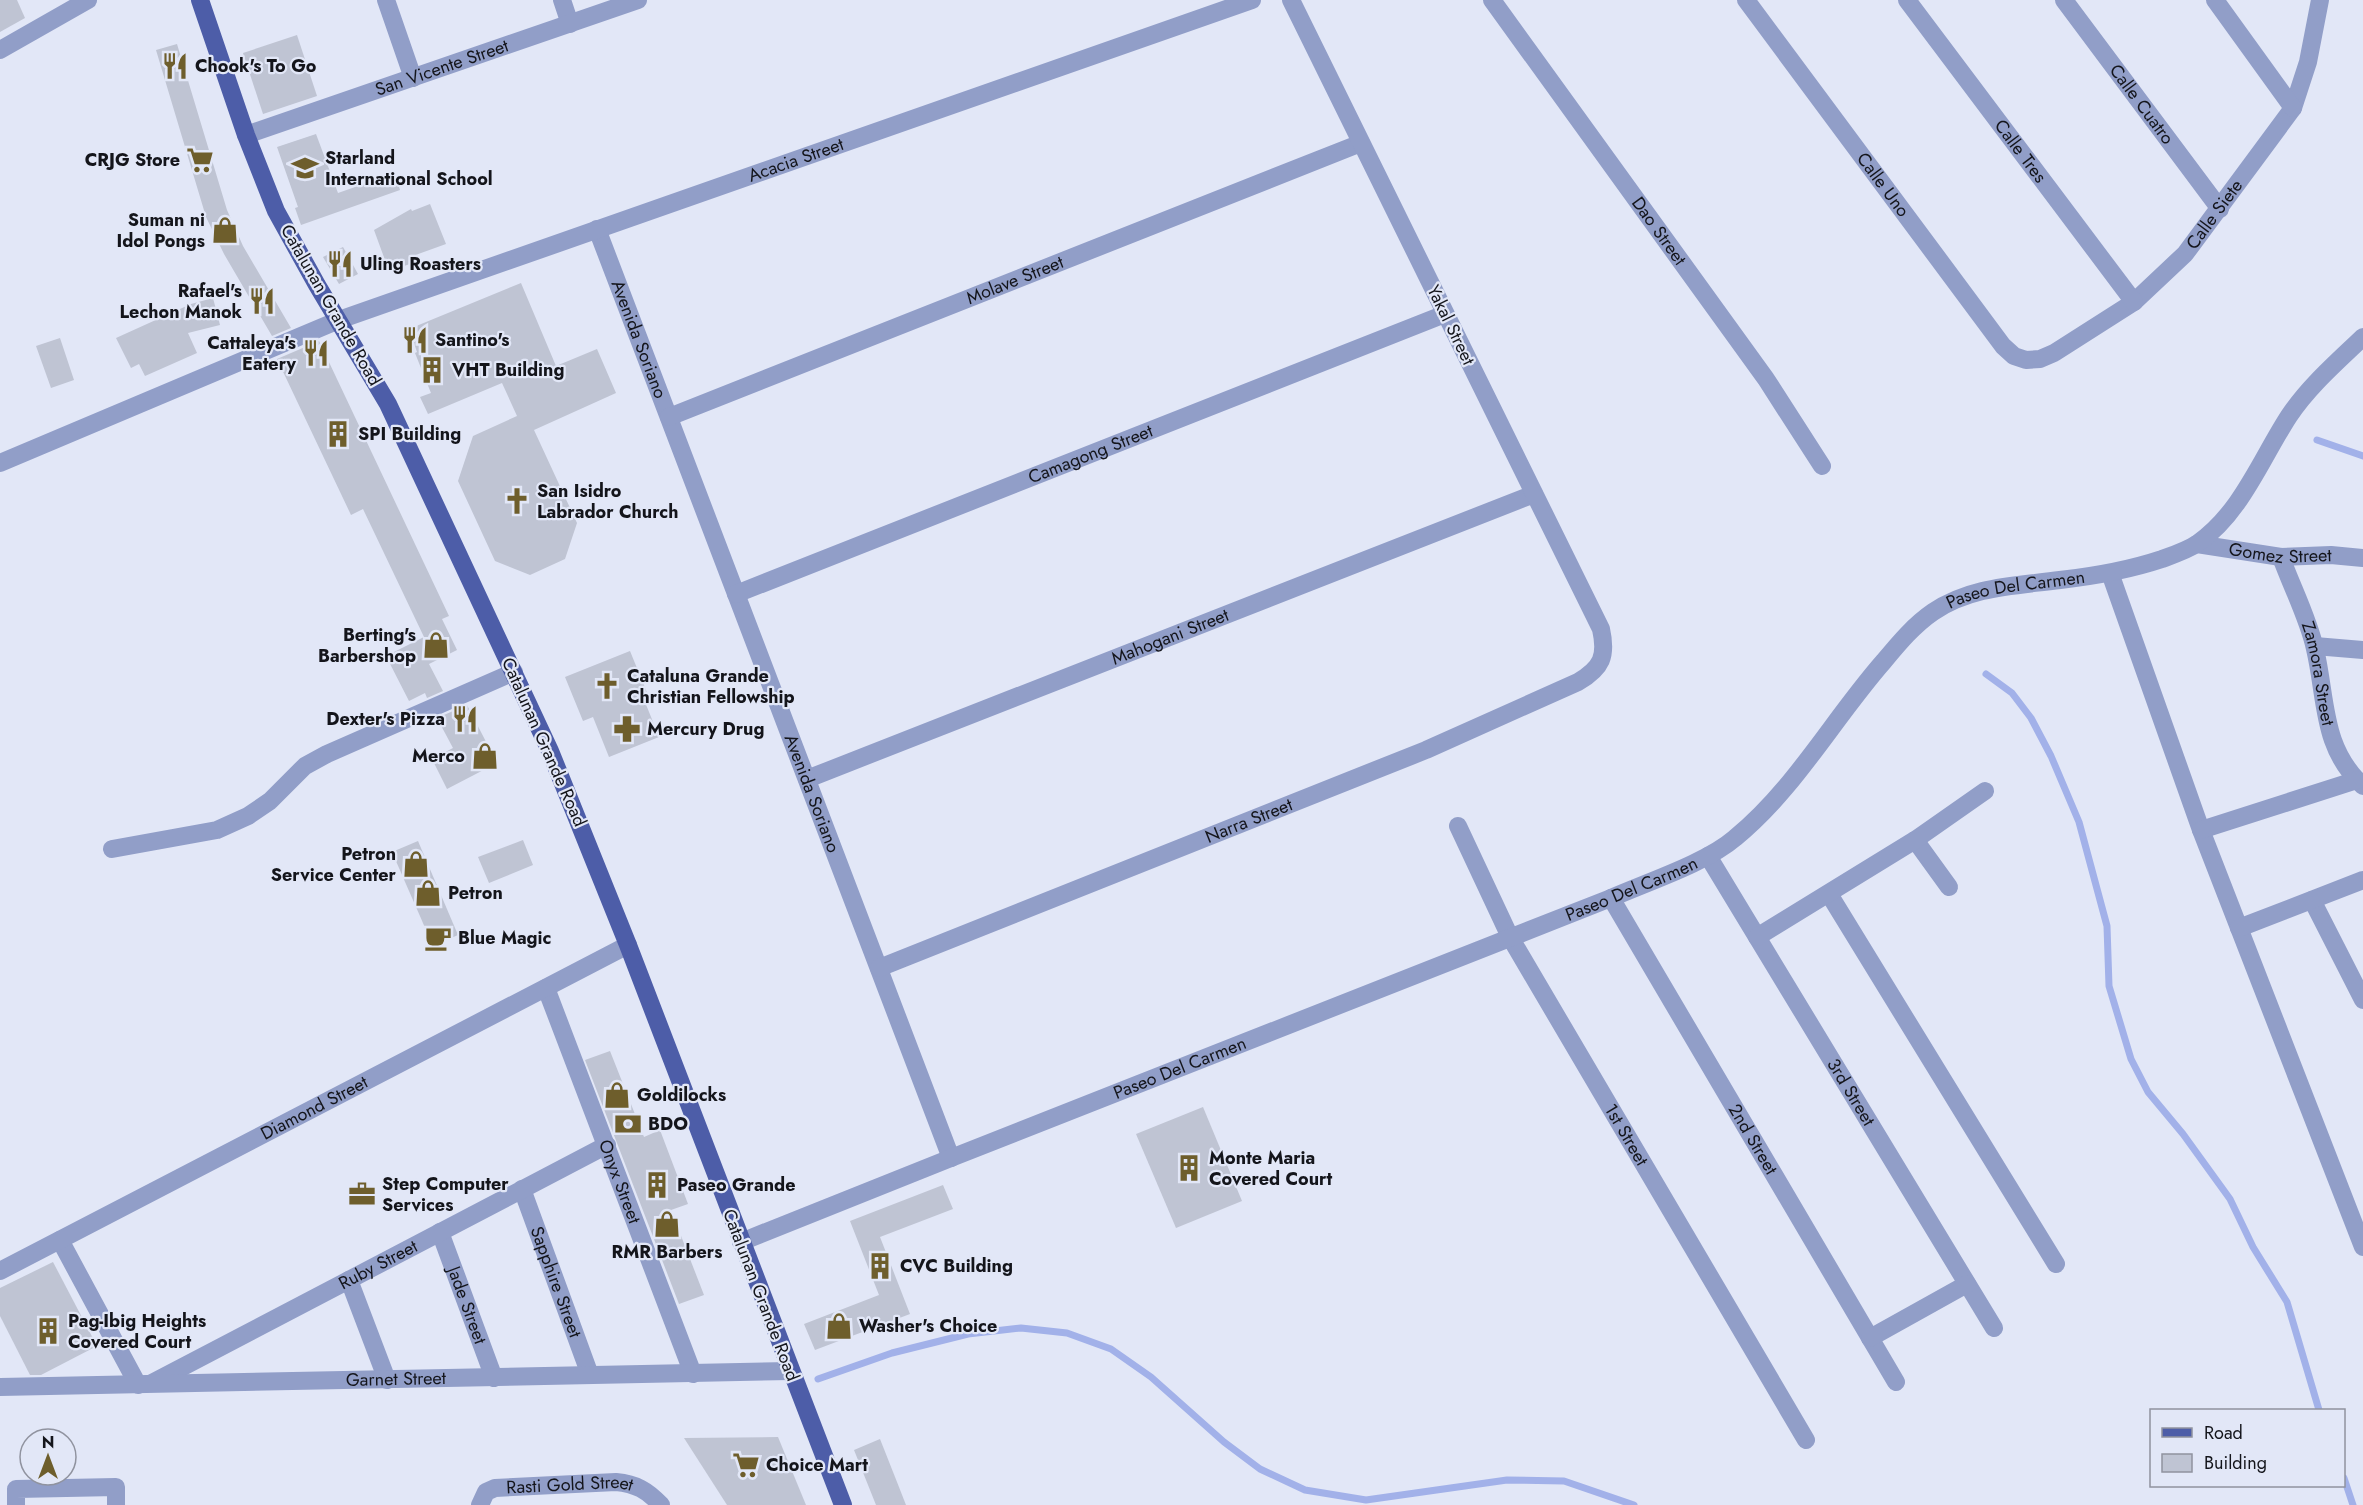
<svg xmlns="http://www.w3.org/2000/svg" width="2363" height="1505" font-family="Jost,sans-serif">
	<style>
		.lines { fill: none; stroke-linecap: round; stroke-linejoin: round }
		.stream { stroke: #a2b1e9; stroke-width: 7 }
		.building { fill: #bfc4d3 }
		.street { stroke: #919ec8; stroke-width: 18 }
		.primary { stroke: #4d5da8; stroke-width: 18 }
		.labels { text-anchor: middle; stroke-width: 4.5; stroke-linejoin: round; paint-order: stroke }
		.poi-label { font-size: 18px; font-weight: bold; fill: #14151b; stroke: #e2e7f7; text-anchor: start }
		.street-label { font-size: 18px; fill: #14151b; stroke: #e2e7f7 }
	</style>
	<rect width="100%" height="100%" fill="#e2e7f7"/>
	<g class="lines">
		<g class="stream">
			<polyline points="2317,440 2363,456"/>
			<polyline points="1986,674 2012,693 2031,718 2051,756 2079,822 2107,926 2109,986 2131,1059 2148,1092 2183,1134 2230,1199 2253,1247 2287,1302 2319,1410"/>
			<polyline points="818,1379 892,1353 968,1334 1021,1328 1067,1333 1111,1349 1151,1377 1224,1442 1260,1469 1305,1490 1366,1500 1507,1480 1564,1481 1634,1505"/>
			<polyline points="2344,1478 2353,1505"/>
		</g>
	</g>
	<g class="building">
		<polygon points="0,0 17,0 25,18 0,32"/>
		<polygon points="297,35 317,96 263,114 243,53"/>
		<polygon points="177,44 227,210 243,246 291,328 272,336 224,254 206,217 156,50"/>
		<polygon points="316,134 338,193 395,173 400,190 301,225 295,208 298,207 277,147"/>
		<polygon points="430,204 446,244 410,257 413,263 389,271 374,230 411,209 412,211"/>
		<polygon points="343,247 358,274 339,284 323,257"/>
		<polygon points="521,283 556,366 597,349 616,393 534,430 577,523 565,559 530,575 495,561 458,481 473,436 517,416 502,383 428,414 420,397 431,393 415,353 417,352 409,329"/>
		<polygon points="213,298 220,325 188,333 197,353 145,376 139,364 131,368 116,338 191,304"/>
		<polygon points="60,338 74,380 51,388 36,346"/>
		<polygon points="319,341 449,616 442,619 457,650 429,664 443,691 427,698 425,693 409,701 386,656 424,637 363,509 351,515 277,359"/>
		<polygon points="630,651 648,695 643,697 659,737 609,757 593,717 583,721 565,677"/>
		<polygon points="467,705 497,763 447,789 432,759 453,748 437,718"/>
		<polygon points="523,840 533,865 489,883 478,857"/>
		<polygon points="418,841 458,935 433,946 392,852"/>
		<polygon points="610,1051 644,1137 660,1130 688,1204 671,1210 704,1295 679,1304 585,1060"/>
		<polygon points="1203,1107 1242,1201 1176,1228 1136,1134"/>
		<polygon points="943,1185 953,1209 880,1237 910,1314 815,1350 804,1324 879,1295 850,1221"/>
		<polygon points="53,1262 97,1346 41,1375 30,1375 0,1316 0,1288"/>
		<polygon points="778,1437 806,1505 727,1505 684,1438"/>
		<polygon points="880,1439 897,1482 906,1505 876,1505 854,1450"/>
	</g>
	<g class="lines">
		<g class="street">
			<polyline points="386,0 413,78"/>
			<polyline points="562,0 570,24"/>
			<path id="s1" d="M 1492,0 L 1766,379 L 1822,466"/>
			<path id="s2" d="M 1746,0 L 2003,346 L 2014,356 L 2026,360 L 2040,359 L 2054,353 L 2134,302 L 2185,254 L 2293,108 L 2308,62 L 2320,0"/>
			<path id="s3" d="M 1907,0 L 2134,302"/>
			<path id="s4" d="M 2064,0 L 2220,209"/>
			<polyline points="2215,0 2293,108"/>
			<polyline points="0,50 88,0"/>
			<path id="s5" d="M 246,135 L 638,0"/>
			<path id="s6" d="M 597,229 L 951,1158"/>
			<path id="s7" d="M 669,417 L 1361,143"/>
			<path id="s8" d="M 0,463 L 339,320 L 1252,0"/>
			<path id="s9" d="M 2197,544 L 2281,557 L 2331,555 L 2363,558"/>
			<path id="s10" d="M 2281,557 C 2291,585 2309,620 2315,649 C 2327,700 2321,747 2363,786"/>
			<polyline points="2110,573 2201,830 2363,1247"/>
			<path id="s11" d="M 736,594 L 1445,314"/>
			<polyline points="2315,646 2363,650"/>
			<path id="s12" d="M 807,779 L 1534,494"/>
			<path id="s13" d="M 1458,826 L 1510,937 L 1806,1440"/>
			<polyline points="2201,830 2357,780"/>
			<polyline points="1915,840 1949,887"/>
			<polyline points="112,849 217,830 248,816 270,801 305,766 327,754 514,672"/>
			<path id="s14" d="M 1708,856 L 1994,1328"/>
			<polyline points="1829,894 2056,1264"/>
			<path id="s15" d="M 1611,898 L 1896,1382"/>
			<polyline points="2312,900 2363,1000"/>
			<polyline points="2239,928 2363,880"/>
			<polyline points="1757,937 1915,840 1985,791"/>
			<path id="s16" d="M 879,968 L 1426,750 L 1578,682 C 1602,668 1607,656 1601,629 L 1291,0"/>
			<path id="s17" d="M 546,988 L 693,1374"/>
			<path id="s18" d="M 522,1189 L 590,1375"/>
			<path id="s19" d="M 440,1232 L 494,1378"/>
			<polyline points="60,1240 138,1385"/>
			<path id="s20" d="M 741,1242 L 951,1158 L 1611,898 C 1647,882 1706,863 1735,838 C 1795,789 1833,719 1884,661 C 1899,643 1914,625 1933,612 C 1971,586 2016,586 2060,580 C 2095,576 2129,570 2162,559 C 2173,555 2188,550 2198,543 C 2241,513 2261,459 2289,416 C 2309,386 2337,362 2363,337"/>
			<path id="s21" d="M 0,1271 L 628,945"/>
			<polyline points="349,1280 387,1380"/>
			<polyline points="1870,1338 1967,1284"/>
			<path id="s22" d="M 152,1383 L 607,1145"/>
			<path id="s23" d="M 0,1387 L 791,1371"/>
			<polyline points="16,1505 16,1489 116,1487 116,1505"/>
			<path id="s24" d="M 480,1505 L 486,1492 L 495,1488 L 616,1482 C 636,1484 647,1490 661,1505"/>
		</g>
		<polyline class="primary" points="200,0 246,135 276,211 317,285 388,404 550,751 628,945 843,1505"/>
	</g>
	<defs>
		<symbol id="restaurant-bare" viewBox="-9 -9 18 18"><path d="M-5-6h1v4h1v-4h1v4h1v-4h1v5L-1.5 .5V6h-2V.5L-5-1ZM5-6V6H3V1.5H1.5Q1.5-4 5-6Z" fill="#6e5e2c" stroke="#e2e7f7" stroke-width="2.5" paint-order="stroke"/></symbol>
		<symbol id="supermarket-bare" viewBox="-9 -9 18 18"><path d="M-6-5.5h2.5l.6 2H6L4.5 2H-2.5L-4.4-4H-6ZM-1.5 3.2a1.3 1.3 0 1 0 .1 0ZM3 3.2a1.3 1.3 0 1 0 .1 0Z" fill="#6e5e2c" stroke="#e2e7f7" stroke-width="2.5" paint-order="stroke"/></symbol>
		<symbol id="school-bare" viewBox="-9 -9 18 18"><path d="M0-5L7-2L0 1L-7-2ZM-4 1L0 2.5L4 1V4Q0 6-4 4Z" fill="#6e5e2c" stroke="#e2e7f7" stroke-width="2.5" paint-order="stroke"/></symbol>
		<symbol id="shop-bare" viewBox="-9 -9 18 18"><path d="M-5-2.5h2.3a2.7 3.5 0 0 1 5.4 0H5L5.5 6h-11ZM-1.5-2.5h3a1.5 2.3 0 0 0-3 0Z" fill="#6e5e2c" stroke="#e2e7f7" stroke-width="2.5" paint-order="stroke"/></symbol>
		<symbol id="building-bare" viewBox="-9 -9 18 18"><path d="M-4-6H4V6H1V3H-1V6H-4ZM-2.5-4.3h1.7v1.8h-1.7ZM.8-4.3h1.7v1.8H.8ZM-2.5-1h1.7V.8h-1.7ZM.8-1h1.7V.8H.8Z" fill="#6e5e2c" stroke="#e2e7f7" stroke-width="2.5" paint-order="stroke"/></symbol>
		<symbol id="church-bare" viewBox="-9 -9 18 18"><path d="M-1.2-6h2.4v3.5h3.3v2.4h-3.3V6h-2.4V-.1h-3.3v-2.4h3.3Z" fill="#6e5e2c" stroke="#e2e7f7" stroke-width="2.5" paint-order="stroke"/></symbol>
		<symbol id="pharmacy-bare" viewBox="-9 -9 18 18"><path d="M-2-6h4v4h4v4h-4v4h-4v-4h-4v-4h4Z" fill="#6e5e2c" stroke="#e2e7f7" stroke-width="2.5" paint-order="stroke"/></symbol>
		<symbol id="cafe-bare" viewBox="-9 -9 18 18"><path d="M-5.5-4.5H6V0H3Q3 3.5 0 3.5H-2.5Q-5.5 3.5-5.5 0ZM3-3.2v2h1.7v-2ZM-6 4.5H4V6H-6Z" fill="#6e5e2c" stroke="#e2e7f7" stroke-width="2.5" paint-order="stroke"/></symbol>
		<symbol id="bank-bare" viewBox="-9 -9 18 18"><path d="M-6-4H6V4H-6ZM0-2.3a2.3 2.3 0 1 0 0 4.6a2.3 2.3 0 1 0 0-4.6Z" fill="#6e5e2c" stroke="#e2e7f7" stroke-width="2.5" paint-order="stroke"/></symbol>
		<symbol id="office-bare" viewBox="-9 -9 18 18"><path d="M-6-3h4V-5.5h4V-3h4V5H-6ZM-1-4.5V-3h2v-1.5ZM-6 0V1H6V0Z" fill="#6e5e2c" stroke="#e2e7f7" stroke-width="2.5" paint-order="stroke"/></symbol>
	</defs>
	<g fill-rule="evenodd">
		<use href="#restaurant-bare" x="156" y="47" width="38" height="38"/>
		<use href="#supermarket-bare" x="181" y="141" width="38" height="38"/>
		<use href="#school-bare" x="286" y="149" width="38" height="38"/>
		<use href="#shop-bare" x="206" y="211" width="38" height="38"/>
		<use href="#restaurant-bare" x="321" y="245" width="38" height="38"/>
		<use href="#restaurant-bare" x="243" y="282" width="38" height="38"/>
		<use href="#restaurant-bare" x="396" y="321" width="38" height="38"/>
		<use href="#restaurant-bare" x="297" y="334" width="38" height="38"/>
		<use href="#building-bare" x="413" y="351" width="38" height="38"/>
		<use href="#building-bare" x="319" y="415" width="38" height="38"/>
		<use href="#church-bare" x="498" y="482" width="38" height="38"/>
		<use href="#shop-bare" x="417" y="626" width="38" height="38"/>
		<use href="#church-bare" x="588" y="667" width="38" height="38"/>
		<use href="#restaurant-bare" x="446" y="700" width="38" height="38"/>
		<use href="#pharmacy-bare" x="608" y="710" width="38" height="38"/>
		<use href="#shop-bare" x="466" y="737" width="38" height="38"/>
		<use href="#shop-bare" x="397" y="845" width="38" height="38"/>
		<use href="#shop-bare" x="409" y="874" width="38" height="38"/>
		<use href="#cafe-bare" x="419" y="919" width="38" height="38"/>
		<use href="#shop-bare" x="598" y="1076" width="38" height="38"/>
		<use href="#bank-bare" x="609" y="1105" width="38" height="38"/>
		<use href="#building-bare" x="1170" y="1149" width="38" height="38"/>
		<use href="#building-bare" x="638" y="1166" width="38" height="38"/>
		<use href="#office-bare" x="343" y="1175" width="38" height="38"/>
		<use href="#shop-bare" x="648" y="1205" width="38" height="38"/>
		<use href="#building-bare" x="861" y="1247" width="38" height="38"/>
		<use href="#shop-bare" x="820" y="1307" width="38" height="38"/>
		<use href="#building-bare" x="29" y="1312" width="38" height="38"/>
		<use href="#supermarket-bare" x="727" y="1446" width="38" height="38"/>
	</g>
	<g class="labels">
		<g class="poi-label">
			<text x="195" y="72">Chook's To Go</text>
			<text x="325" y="164">Starland<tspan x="325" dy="21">International School</tspan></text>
			<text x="180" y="166" text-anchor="end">CRJG Store</text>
			<text x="205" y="226" text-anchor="end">Suman ni<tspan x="205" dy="21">Idol Pongs</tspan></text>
			<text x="360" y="270">Uling Roasters</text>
			<text x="242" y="297" text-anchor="end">Rafael's<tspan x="242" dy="21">Lechon Manok</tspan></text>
			<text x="435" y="346">Santino's</text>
			<text x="296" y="349" text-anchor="end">Cattaleya's<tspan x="296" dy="21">Eatery</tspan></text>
			<text x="452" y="376">VHT Building</text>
			<text x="358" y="440">SPI Building</text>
			<text x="537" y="497">San Isidro<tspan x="537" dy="21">Labrador Church</tspan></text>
			<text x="416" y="641" text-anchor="end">Berting's<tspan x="416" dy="21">Barbershop</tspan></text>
			<text x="627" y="682">Cataluna Grande<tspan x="627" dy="21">Christian Fellowship</tspan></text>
			<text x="445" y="725" text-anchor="end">Dexter's Pizza</text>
			<text x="647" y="735">Mercury Drug</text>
			<text x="465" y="762" text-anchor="end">Merco</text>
			<text x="396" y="860" text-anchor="end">Petron<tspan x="396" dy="21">Service Center</tspan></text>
			<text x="448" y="899">Petron</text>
			<text x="458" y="944">Blue Magic</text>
			<text x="637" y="1101">Goldilocks</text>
			<text x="648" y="1130">BDO</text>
			<text x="1209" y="1164">Monte Maria<tspan x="1209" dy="21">Covered Court</tspan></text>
			<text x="382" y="1190">Step Computer<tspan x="382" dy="21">Services</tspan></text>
			<text x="677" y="1191">Paseo Grande</text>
			<text x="667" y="1258" text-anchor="middle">RMR Barbers</text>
			<text x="900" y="1272">CVC Building</text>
			<text x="68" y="1327">Pag-Ibig Heights<tspan x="68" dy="21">Covered Court</tspan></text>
			<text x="859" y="1332">Washer's Choice</text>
			<text x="766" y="1471">Choice Mart</text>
		</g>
		<g class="street-label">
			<text dy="6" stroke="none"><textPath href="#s5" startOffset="207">San Vicente Street</textPath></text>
			<text dy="6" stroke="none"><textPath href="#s4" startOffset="130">Calle Cuatro</textPath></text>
			<text dy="6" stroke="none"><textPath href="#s3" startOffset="189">Calle Tres</textPath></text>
			<text dy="6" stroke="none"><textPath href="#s8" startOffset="852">Acacia Street</textPath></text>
			<text dy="6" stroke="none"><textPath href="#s2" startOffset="230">Calle Uno</textPath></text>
			<text dy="6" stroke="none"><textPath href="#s2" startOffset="702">Calle Siete</textPath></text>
			<text dy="6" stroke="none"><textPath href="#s1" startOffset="285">Dao Street</textPath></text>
			<text dy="6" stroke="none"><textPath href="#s7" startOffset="372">Molave Street</textPath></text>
			<text transform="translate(331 305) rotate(60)" y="6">Catalunan Grande Road</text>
			<text transform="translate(1451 325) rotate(64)" y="6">Yakal Street</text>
			<text dy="6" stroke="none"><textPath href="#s6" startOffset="118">Avenida Soriano</textPath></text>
			<text dy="6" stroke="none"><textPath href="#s11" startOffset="381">Camagong Street</textPath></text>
			<text dy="6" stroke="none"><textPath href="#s9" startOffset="84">Gomez Street</textPath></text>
			<text dy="6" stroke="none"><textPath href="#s20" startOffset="1462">Paseo Del Carmen</textPath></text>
			<text dy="6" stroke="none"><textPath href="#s12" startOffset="390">Mahogani Street</textPath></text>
			<text dy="6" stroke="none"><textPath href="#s10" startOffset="123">Zamora Street</textPath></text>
			<text transform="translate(544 742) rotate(66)" y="6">Catalunan Grande Road</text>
			<text dy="6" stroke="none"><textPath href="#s6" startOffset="604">Avenida Soriano</textPath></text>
			<text dy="6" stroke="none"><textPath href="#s16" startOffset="398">Narra Street</textPath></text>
			<text dy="6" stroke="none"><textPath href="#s20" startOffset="958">Paseo Del Carmen</textPath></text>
			<text dy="6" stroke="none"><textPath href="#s20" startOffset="472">Paseo Del Carmen</textPath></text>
			<text dy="6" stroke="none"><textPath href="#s14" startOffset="276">3rd Street</textPath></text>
			<text dy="6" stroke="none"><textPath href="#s21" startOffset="354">Diamond Street</textPath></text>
			<text dy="6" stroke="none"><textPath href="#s13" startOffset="352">1st Street</textPath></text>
			<text dy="6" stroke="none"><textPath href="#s15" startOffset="280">2nd Street</textPath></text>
			<text dy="6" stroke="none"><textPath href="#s17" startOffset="207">Onyx Street</textPath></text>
			<text dy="6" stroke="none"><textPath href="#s22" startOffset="255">Ruby Street</textPath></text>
			<text dy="6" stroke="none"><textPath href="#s18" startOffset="99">Sapphire Street</textPath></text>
			<text transform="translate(761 1295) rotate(69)" y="6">Catalunan Grande Road</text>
			<text dy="6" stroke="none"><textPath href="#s19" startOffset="78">Jade Street</textPath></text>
			<text dy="6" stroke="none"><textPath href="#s23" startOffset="396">Garnet Street</textPath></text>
			<text dy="6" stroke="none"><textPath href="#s24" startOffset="99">Rasti Gold Street</textPath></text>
		</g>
	</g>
	<rect x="2150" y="1409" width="195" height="78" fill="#e2e7f7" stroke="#90939f" stroke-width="1.5"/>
	<rect x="2162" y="1428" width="30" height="9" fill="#4d5da8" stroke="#90939f" stroke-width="1.5"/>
	<text x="2204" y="1439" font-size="18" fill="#14151b">Road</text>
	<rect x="2162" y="1454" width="30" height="18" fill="#bfc4d3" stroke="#90939f" stroke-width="1.5"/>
	<text x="2204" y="1469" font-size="18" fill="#14151b">Building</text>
	<g transform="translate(48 1457)"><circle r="28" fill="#e2e7f7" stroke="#90939f" stroke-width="1.5"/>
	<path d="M0-4.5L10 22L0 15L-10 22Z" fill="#6e5e2c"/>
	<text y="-9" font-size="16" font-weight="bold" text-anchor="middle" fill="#14151b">N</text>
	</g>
</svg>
